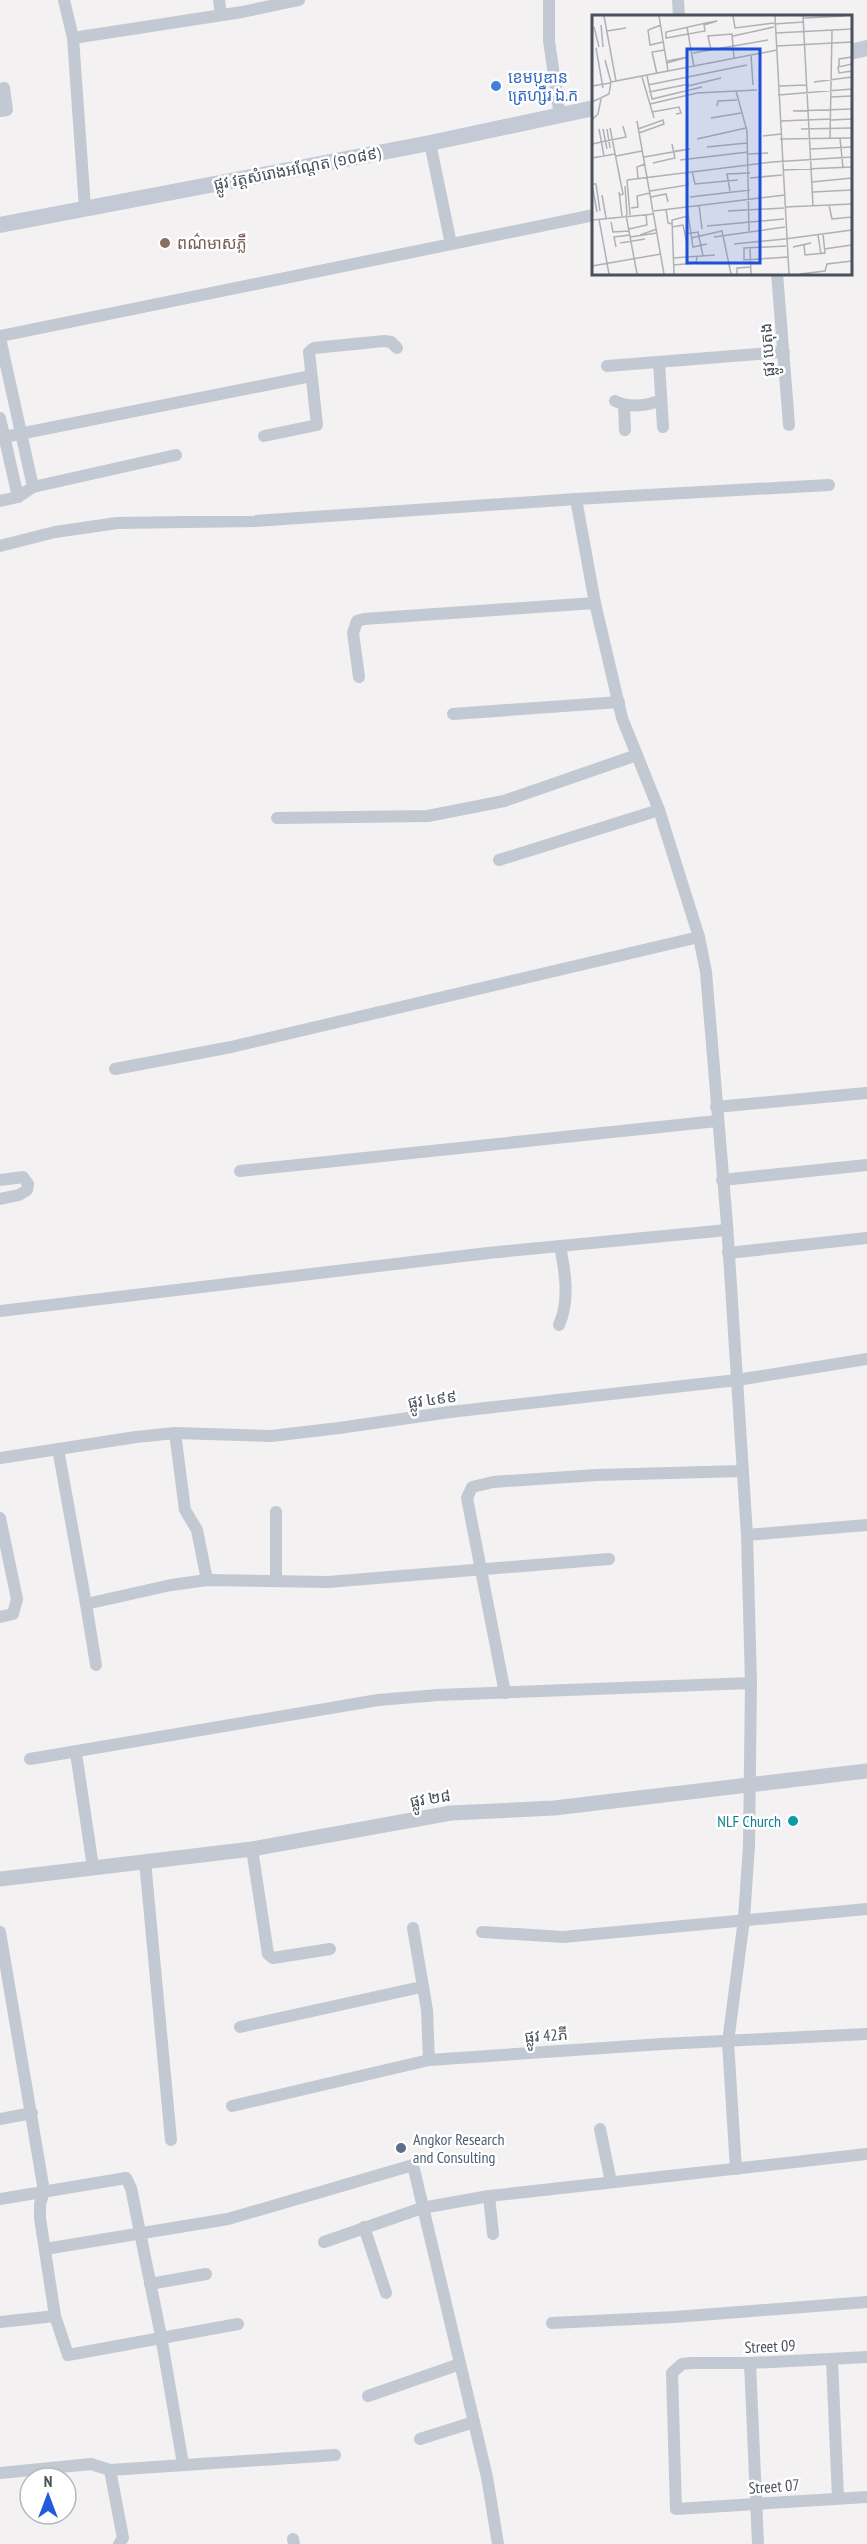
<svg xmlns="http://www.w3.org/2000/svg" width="867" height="2544" font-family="'PT Sans Narrow','Noto Sans Khmer',sans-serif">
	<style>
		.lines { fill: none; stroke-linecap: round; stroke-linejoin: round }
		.minor { stroke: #c2c9d2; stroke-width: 12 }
		.tertiary { stroke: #c2c9d2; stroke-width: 15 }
		.secondary { stroke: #c3cad6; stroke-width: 16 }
		.shop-dot { fill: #3f7fe0; stroke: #fff; stroke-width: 2 }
		.education-dot { fill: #8d6e63; stroke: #fff; stroke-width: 2 }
		.culture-dot { fill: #0f9aa8; stroke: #fff; stroke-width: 2 }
		.service-dot { fill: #5c6f8a; stroke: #fff; stroke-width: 2 }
		.labels { text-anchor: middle; stroke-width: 5; stroke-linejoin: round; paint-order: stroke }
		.shop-label { font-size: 16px; fill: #366cbe; stroke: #fff; text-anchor: start }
		.street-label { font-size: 16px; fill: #49515d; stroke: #fff }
		.education-label { font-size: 16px; fill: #785e54; stroke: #fff; text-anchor: start }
		.culture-label { font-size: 16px; fill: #0d838f; stroke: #fff; text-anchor: end }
		.service-label { font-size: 16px; fill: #4e5e75; stroke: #fff; text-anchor: start }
		.inset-road { fill: none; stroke: #afb1b6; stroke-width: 1.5 }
		.view { fill: #1d4ed8; fill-opacity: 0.15; stroke: #1d4ed8; stroke-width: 3 }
		.inset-edge { fill: none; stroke: #49515d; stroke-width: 3 }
	</style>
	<rect width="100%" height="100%" fill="#f3f1f1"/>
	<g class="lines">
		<g class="minor">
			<polyline points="64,0 73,38 85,208"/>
			<polyline points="219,0 221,15"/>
			<polyline points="549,0 549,41 560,116"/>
			<polyline points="678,0 679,16"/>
			<polyline points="73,38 242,12 299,0"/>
			<polyline points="0,89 4,88 7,110 0,111"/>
			<polyline points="430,143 451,244"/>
			<polyline points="777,273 789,425"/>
			<polyline points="0,336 594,215"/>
			<polyline points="0,338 33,487"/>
			<polyline points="659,362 663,427"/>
			<polyline points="607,366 784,352"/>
			<path d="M 615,401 C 629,408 647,406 661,400"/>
			<polyline points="624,405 625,430"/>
			<polyline points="0,418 18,497"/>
			<polyline points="264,436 317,425 309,352 314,348 384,341 391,342 397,348"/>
			<polyline points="4,437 311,376"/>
			<polyline points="576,499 595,603 622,718 659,810 699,937 706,972 727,1224 747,1535 751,1683 749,1845 744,1919 728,2042 736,2169"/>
			<polyline points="0,501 18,497 33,487 176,455"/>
			<polyline points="0,546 55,532 117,523 255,521 576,499 829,485"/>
			<polyline points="359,677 353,633 357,621 364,619 595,603"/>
			<polyline points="453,714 619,702"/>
			<polyline points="277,818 428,816 504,801 637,755"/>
			<polyline points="499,860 659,810"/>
			<polyline points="115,1069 231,1047 699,937"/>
			<polyline points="716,1107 866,1093"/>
			<polyline points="240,1171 717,1121"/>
			<polyline points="0,1180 23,1177 28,1184 27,1190 19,1195 0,1199"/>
			<polyline points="722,1180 867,1165"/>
			<polyline points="728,1253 867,1238"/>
			<polyline points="0,1311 488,1253 727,1230"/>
			<path d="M 559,1325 C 570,1301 565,1271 560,1246"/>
			<polyline points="175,1433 185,1510 197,1530 207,1580"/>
			<polyline points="58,1449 86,1604 171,1585 207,1580 328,1582 609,1559"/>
			<polyline points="0,1458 136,1437 175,1433 271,1436 339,1428 450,1412 737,1380 867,1359"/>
			<polyline points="276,1512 276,1580"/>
			<polyline points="0,1518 17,1599 13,1614 0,1617"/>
			<polyline points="747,1535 867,1525"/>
			<polyline points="86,1604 96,1665"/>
			<polyline points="505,1693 467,1498 472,1487 493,1482 597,1475 742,1471"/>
			<polyline points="76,1753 93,1867"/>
			<polyline points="30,1759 378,1700 438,1695 751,1683"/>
			<polyline points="252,1849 268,1954 273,1958 330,1949"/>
			<polyline points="145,1861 171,2140"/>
			<polyline points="413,1928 427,2010 429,2060"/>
			<polyline points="0,1932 44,2191 40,2204 40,2218 55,2316 68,2355 238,2324"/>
			<polyline points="482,1932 563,1937 867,1909"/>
			<polyline points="240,2027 421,1987"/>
			<polyline points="232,2106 429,2060 662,2044 867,2034"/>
			<polyline points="0,2119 32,2113"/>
			<polyline points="600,2129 611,2182"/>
			<polyline points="489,2196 493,2234"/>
			<polyline points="0,2199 126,2178 131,2188 161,2336 183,2464"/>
			<polyline points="364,2227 386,2293"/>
			<polyline points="324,2242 422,2208 489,2196 867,2154"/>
			<polyline points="45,2249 228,2219 413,2165 487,2477 498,2544"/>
			<polyline points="150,2284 206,2274"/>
			<polyline points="0,2322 55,2316"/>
			<polyline points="552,2323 675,2317 867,2302"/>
			<polyline points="867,2357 750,2363 691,2363 682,2364 672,2373 676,2509 867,2497"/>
			<polyline points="832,2360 838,2498"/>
			<polyline points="750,2363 758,2544"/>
			<polyline points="368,2396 460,2364"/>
			<polyline points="420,2439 474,2422"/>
			<polyline points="110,2470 123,2538 119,2544"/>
			<polyline points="0,2473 91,2464 110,2470 335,2455"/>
			<polyline points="293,2539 294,2544"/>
		</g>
		<polyline class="tertiary" points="0,1879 252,1849 451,1813 554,1808 867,1771"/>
		<g class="secondary">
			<polyline points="850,52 867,48"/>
			<polyline points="0,225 430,143 594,108"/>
		</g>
	</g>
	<circle class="shop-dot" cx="496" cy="86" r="6"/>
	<circle class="education-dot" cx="165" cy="243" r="6"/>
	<circle class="culture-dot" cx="793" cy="1821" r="6"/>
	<circle class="service-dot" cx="401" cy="2148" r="6"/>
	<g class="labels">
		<g class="shop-label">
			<text x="508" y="83">ខេមបូឌាន<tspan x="508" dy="18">ត្រេហ្សឺរ ឯ.ក</tspan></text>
		</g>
		<g class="street-label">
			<text transform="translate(297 168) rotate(-11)" y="6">ផ្លូវ វត្តសំរោងអណ្ដែត (១០៨៩)</text>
			<text transform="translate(767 350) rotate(-94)" y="6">ផ្លូវ បេតុង</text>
			<text transform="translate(432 1399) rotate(-8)" y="6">ផ្លូវ ៤៩៩</text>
			<text transform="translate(430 1798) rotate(-9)" y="6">ផ្លូវ ២៨</text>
			<text transform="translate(546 2035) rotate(-4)" y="6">ផ្លូវ 42ភី</text>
			<text transform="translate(770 2346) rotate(-2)" y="6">Street 09</text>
			<text transform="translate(774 2486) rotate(-4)" y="6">Street 07</text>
		</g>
		<g class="education-label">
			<text x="177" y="249">ពណ៌មាសភ្លឺ</text>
		</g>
		<g class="culture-label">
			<text x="781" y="1827">NLF Church</text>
		</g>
		<g class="service-label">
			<text x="413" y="2145">Angkor Research<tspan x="413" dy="18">and Consulting</tspan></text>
		</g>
	</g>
	<g transform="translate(592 15)">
		<rect width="260" height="260" fill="#f3f1f1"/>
		<path class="inset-road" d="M 12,1 L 24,66M 67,1 L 76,56M 141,1 L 143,13 L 182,8M 183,1 L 197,259M 211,1 L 221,191M 212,3 L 253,1M 112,9 L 113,16 L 74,23 L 74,17 L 114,8 L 125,6 L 112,10M 182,9 L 212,7M 9,10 L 11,32M 69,10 L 56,15 L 58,30 L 71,27M 2,12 L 7,32M 95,12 L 102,52M 15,16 L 34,13M 184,18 L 260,14M 141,21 L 182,12M 185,31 L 260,27M 4,33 L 11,73M 119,35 L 116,21 L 140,19 L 142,43M 101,38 L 176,25M 159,40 L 161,70M 13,45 L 19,67M 75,46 L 96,42 L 75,48M 260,49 L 246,52 L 247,58 L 260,56M 247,51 L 247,44 L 260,42M 65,59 L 60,37 L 73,35M 55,61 L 60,84 L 110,72M 50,62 L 62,103M 222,67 L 260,62M 56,70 L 155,50M 0,71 L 18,68M 96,71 L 129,63M 187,71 L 215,70M 144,76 L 155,116 L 157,216M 57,77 L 97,69M 186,80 L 260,74M 239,82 L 260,81M 0,87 L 17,79 L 19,67 L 185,35M 58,89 L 105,78 L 165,75M 125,91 L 126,86 L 145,85M 201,96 L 260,94M 60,97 L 87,92 L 89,98 L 84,99M 119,103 L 149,98M 0,105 L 6,99 L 9,84M 239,105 L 260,104M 45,106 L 72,259M 189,106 L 239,104M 18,113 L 31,179 L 28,180M 7,114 L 12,141M 11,114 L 15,134M 15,114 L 18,133M 46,114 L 71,105 L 72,109 L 47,118M 209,114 L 260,113M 171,121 L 189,119M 238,123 L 240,16M 248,123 L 251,153M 105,124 L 154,113M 188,124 L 260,123M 0,129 L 34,122 L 31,111M 115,132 L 155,128M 219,134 L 260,132M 156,139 L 176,138M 24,141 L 50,136M 52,142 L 98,134 L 83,136M 0,143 L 23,139M 88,145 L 156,137M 61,148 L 83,143 L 80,129M 191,155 L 260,152M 100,156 L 103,169 L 146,165M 158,163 L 190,160M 46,164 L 45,152 L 53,149M 35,165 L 180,147 L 260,142M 35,165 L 38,200M 220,167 L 260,163M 0,169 L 4,169 L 8,196M 0,170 L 5,197M 33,171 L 35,200M 58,176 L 96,170 L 94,157M 138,176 L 135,159 L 158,158M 27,177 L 30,201M 221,177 L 260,175M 10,180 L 14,203M 59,182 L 74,179 L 76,187M 98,182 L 158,175M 107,190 L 110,214M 237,190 L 240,204 L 260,202M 95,192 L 101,232 L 115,229M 193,192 L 260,189M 39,193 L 46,192 L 45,181 L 58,178M 74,194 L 76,208 L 80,209M 62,196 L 193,180M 136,196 L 192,193M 34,200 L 45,259M 7,204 L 17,259M 0,205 L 62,199M 19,207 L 21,217 L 37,216M 115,211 L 192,204M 80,212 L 91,210 L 95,229M 37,214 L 55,210 L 54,200M 93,219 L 106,217 L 111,241M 48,220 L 65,214M 226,220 L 229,239M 38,222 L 65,218M 122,222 L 193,212M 99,223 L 130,216 L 139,259M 193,224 L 260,215M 28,228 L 53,224M 142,229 L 193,224M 212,229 L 213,240 L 233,238 L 231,219M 194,231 L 152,233 L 152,245 L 196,242M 24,232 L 22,222 L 38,220M 201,232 L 219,228M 158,233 L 159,259M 232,234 L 260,230M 81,243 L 123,240M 81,250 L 104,248 L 105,242M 0,251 L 69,239M 82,259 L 80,205 L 96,201M 145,259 L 145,253 L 159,252M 208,259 L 233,256 L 235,249 L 260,246"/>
		<path class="view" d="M 95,34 L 168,34 L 168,248 L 95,248 Z"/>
		<rect width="260" height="260" class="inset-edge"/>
	</g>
	<g transform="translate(48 2496)"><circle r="28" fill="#ffffff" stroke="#b6b9be" stroke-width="1.5"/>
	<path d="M0-4.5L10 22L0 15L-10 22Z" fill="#225cdc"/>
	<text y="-9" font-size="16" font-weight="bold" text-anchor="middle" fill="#49515d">N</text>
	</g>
</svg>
